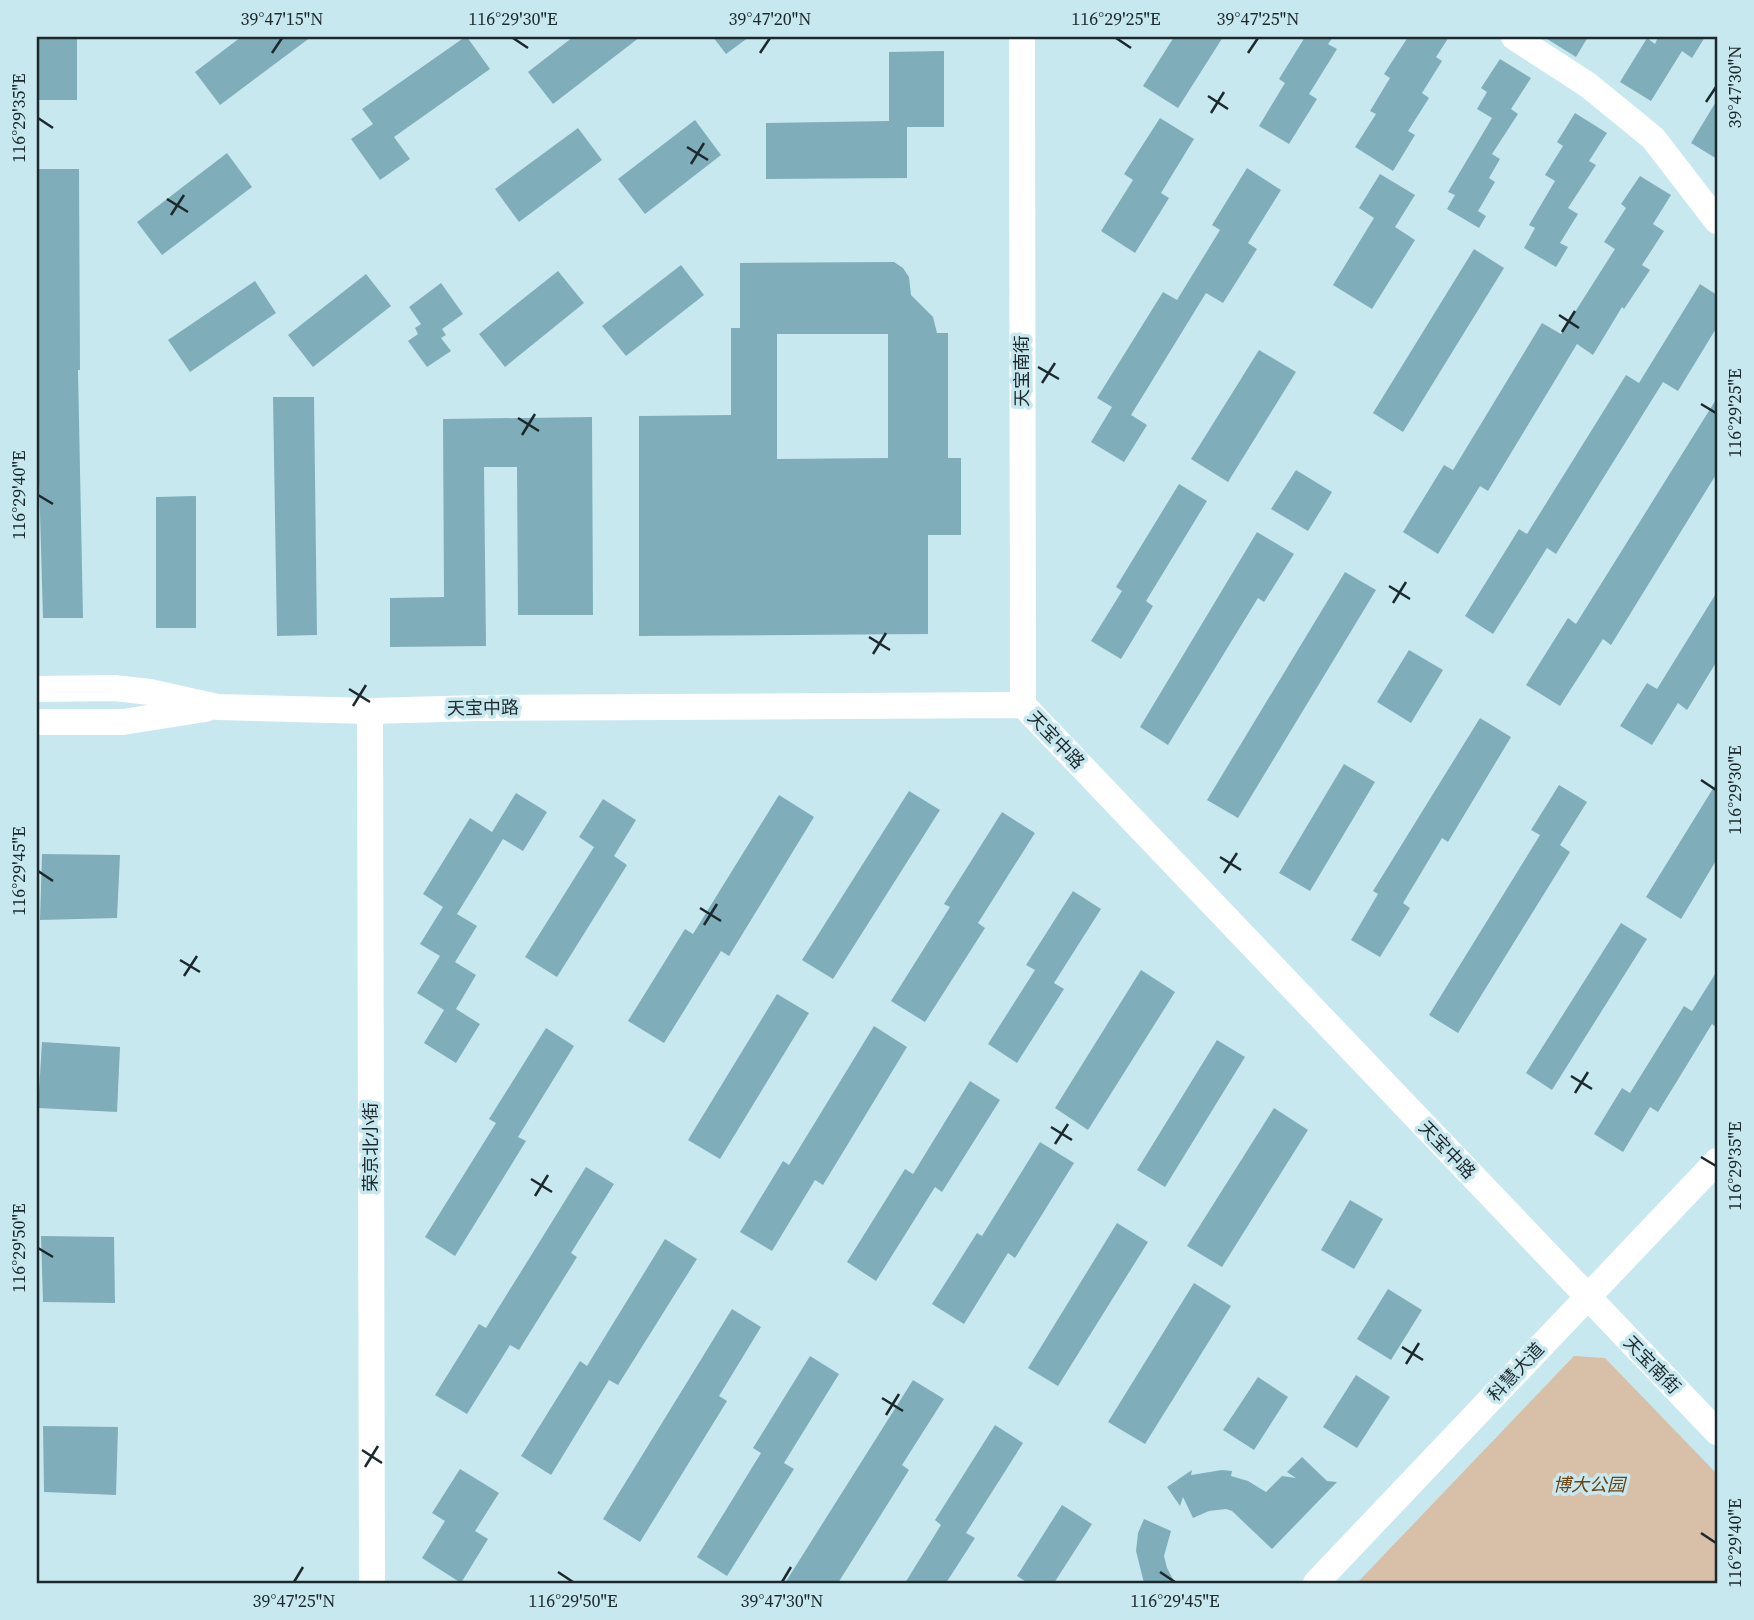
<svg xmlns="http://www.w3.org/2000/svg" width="1754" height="1620" font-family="'Source Serif 4','Noto Sans SC',serif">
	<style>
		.green { fill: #d8bfa7 }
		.building { fill: #7faeba; fill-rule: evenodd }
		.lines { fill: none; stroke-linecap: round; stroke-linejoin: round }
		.minor { stroke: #fff; stroke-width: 26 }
		.ticks { fill: none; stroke: #1c292c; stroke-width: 2.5 }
		.labels { text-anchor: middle; stroke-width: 7; stroke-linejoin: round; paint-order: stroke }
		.street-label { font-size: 18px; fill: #1c292c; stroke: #c8e8f0 }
		.park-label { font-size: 18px; font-style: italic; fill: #6c4313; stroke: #c8e8f0 }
		.neatline { fill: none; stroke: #1c292c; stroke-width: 2.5 }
		.ticks-label { font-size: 18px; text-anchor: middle; fill: #1c292c }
	</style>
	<rect width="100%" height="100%" fill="#c8e8f0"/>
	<polygon class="green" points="1574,1356 1605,1358 1717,1474 1717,1583 1357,1583"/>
	<g class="building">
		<rect x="37" y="37" width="40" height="63"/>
		<polygon points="241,37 311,37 220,105 195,72"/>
		<polygon points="465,37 467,37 490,69 394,137 410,159 380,180 351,139 373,124 362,109"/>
		<polygon points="573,37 640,37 553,104 528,72"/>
		<polygon points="713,37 749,37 726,54"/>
		<polygon points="1174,37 1223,37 1178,108 1143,86"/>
		<polygon points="1305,37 1333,37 1328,44 1337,49 1309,94 1317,99 1289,144 1259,126 1285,83 1279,79"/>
		<polygon points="1408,37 1449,37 1436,57 1442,61 1422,93 1429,98 1408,131 1415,135 1393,171 1355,147 1376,114 1370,111 1390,78 1384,74"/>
		<polygon points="1544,37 1588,37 1576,57"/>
		<polygon points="1658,37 1705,37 1692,58 1682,51 1651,101 1620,82 1647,38 1655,44"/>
		<polygon points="944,51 944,127 907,127 907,178 766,179 766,123 889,121 889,52"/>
		<polygon points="1500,59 1531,78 1511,109 1518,114 1492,154 1500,159 1489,178 1495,182 1478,211 1486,216 1479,228 1447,209 1455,195 1448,192 1492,118 1477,109 1487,92 1481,88"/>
		<polygon points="1717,100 1717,159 1691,143"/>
		<polygon points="1575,113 1607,133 1589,161 1596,165 1568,208 1578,214 1560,243 1568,247 1556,267 1524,248 1535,228 1529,225 1555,181 1545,175 1563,146 1557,142"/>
		<polygon points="1160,118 1194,139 1161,193 1169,198 1135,253 1101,231 1133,180 1124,174"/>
		<polygon points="695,120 721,155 645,214 618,179"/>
		<polygon points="578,128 602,160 519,222 495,189"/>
		<polygon points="227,153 252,187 162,255 137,222"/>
		<polygon points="1247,168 1281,190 1248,243 1257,249 1223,303 1206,293 1131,415 1147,425 1124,462 1091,442 1112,407 1097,398 1163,292 1177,300 1220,230 1212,225"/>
		<polygon points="37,169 79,169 80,370 78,370 83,618 43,618 37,410"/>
		<polygon points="1380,174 1415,195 1395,227 1415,240 1372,309 1333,285 1374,218 1359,208"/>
		<polygon points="1640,176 1671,195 1653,224 1664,231 1642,265 1650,270 1624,309 1622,307 1593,355 1577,344 1488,491 1480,486 1438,554 1403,532 1444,465 1453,470 1542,323 1561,334 1615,249 1604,242 1626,208 1621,204"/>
		<polygon points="1474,249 1504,268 1403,432 1373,413"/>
		<path d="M 894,262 L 903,268 L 909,277 L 911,295 L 933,317 L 937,333 L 948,333 L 948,458 L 961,458 L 961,535 L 928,535 L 928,634 L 639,636 L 639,416 L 731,415 L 731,328 L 740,328 L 740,263 ZM 777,334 L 888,334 L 888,458 L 777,459 Z"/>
		<polygon points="681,265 704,295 626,356 602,326"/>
		<polygon points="558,271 584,303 505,367 479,334"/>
		<polygon points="366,274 391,306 313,367 288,335"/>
		<polygon points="255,281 276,313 190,372 168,340"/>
		<polygon points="441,283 463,314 442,329 446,335 441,338 451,351 427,367 408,341 418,334 415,328 421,324 409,307"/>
		<polygon points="1700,284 1717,295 1717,327 1678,391 1663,382 1556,554 1547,548 1493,634 1465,616 1519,529 1527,534 1626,375 1639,383"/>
		<polygon points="1259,350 1296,372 1228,482 1191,459"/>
		<polygon points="273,397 314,397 317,635 277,636"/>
		<polygon points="1717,398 1717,473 1611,645 1603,639 1560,706 1526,685 1568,618 1576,624"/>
		<polygon points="592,417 593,615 518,615 517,467 484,467 486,646 390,647 390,598 444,597 443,419"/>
		<polygon points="1296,470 1332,492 1308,531 1271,509"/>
		<polygon points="1179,484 1207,501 1146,601 1153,606 1121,659 1091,641 1122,591 1116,587"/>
		<polygon points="196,496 196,628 156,628 156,497"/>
		<polygon points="1257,532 1294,554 1264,602 1258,598 1168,745 1140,727"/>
		<polygon points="1345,572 1376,590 1238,818 1207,800"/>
		<polygon points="1717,592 1717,661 1687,710 1678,703 1652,745 1620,726 1647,683 1657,689"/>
		<polygon points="1409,650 1443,670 1411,723 1377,702"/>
		<polygon points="1480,718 1511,737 1448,842 1442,838 1403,903 1410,908 1380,957 1351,940 1378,894 1373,891"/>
		<polygon points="1344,764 1375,782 1310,891 1279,873"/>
		<polygon points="1717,782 1717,859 1681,919 1646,897"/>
		<polygon points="1559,785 1587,802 1560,845 1570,852 1458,1033 1429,1015 1540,835 1531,830"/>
		<polygon points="909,791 940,810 833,979 802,960"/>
		<polygon points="516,793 547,812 523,851 503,839 457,914 477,926 455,962 476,975 456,1009 480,1024 456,1063 424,1043 444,1010 417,993 440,956 420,944 443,907 423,894 470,818 492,832"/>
		<polygon points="779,795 814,817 729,956 721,951 664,1043 628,1021 685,929 693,934"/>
		<polygon points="603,799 636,820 614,856 627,865 557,977 525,957 594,847 579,837"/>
		<polygon points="1002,812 1035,833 978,923 985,928 925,1022 891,1001 950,907 944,904"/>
		<polygon points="42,854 120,855 117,918 40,920"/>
		<polygon points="1073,891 1101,909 1054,983 1064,989 1017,1063 988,1044 1035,970 1026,965"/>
		<polygon points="1621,923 1647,939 1552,1090 1526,1073"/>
		<polygon points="1141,970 1175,992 1088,1130 1055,1108"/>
		<polygon points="1717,971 1717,1028 1712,1024 1658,1112 1650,1107 1623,1152 1594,1134 1622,1088 1630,1093 1684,1006 1692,1011"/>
		<polygon points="777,994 809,1013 720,1159 688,1140"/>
		<polygon points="874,1026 907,1047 823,1185 815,1180 772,1251 740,1232 783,1161 789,1165"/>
		<polygon points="546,1028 574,1046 518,1137 526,1141 455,1256 425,1237 496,1123 489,1119"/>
		<polygon points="1217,1040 1245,1057 1165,1187 1137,1170"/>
		<polygon points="42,1042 120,1047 117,1112 38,1108"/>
		<polygon points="970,1081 1000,1100 942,1192 935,1187 876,1281 847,1262 905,1169 913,1174"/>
		<polygon points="1274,1108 1308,1130 1222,1267 1187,1246"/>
		<polygon points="1040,1142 1074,1163 1015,1258 1008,1253 964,1324 932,1304 977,1233 982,1236"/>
		<polygon points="586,1167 614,1184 571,1253 577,1257 519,1350 510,1345 467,1414 435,1395 479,1324 486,1328"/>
		<polygon points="1350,1200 1383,1219 1354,1269 1321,1250"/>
		<polygon points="1117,1223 1148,1242 1058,1386 1028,1368"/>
		<polygon points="41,1236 114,1237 115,1303 43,1302"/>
		<polygon points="665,1239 697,1259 618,1385 609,1380 551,1475 521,1456 580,1361 587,1366"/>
		<polygon points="1194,1283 1231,1306 1145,1444 1108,1422"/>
		<polygon points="1388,1289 1422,1310 1391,1360 1357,1339"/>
		<polygon points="732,1309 761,1327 719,1396 727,1401 640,1542 603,1519"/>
		<polygon points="810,1356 839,1374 784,1463 794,1469 727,1576 697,1557 761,1453 753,1448"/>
		<polygon points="1356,1375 1390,1397 1357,1448 1323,1427"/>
		<polygon points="1258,1377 1288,1397 1254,1450 1223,1430"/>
		<polygon points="913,1380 944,1399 902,1465 909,1470 838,1583 785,1583"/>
		<polygon points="995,1425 1023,1443 966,1533 975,1538 946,1583 905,1583 941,1525 935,1520"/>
		<polygon points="43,1426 118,1427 116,1495 44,1492"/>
		<polygon points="1302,1457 1327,1481 1337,1482 1272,1549 1232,1511 1226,1509 1209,1511 1193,1518 1183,1497 1180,1506 1167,1487 1192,1470 1191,1475 1222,1470 1232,1471 1231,1476 1248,1481 1266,1492 1282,1476 1296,1478 1287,1472"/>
		<polygon points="460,1469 499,1493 475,1531 488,1539 461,1583 422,1558 445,1521 432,1513"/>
		<polygon points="1062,1505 1092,1524 1054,1583 1028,1583 1017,1576"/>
		<polygon points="1144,1519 1171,1531 1164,1556 1167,1568 1175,1583 1144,1583 1136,1551 1138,1533"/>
	</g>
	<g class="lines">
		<g class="minor">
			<polyline points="1022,37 1023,705"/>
			<polyline points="1514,37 1588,85 1653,138 1717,221"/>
			<polyline points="37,689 114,688 150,692 217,707 370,711 480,708 1023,705 1717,1432"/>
			<polyline points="370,711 372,1583"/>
			<polyline points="37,722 123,722 205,709"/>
			<polyline points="1316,1583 1717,1161"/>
		</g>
	</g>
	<path class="ticks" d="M 513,38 L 528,48M 1116,38 L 1131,48M 272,53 L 282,38M 760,53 L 770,38M 1248,53 L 1258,38M 1208,96 L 1228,109M 1706,102 L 1716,87M 1211,113 L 1224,92M 38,118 L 53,128M 687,147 L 708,160M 691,164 L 704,143M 167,199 L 188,212M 171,215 L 184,195M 1559,315 L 1579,328M 1562,332 L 1575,311M 1038,367 L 1059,379M 1042,383 L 1055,363M 1701,404 L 1716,413M 518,418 L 539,431M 522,435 L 535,414M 38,495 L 53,504M 1389,586 L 1410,599M 1393,603 L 1406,582M 869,637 L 890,650M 873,654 L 886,633M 349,689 L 370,702M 353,706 L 366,685M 1701,780 L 1716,790M 1220,857 L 1241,870M 38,871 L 53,881M 1224,873 L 1237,853M 700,908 L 721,921M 704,925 L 717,904M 180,960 L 200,972M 184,976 L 197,956M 1571,1076 L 1592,1089M 1575,1093 L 1588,1072M 1051,1127 L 1072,1140M 1055,1144 L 1068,1124M 1701,1157 L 1716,1166M 531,1179 L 552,1192M 535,1196 L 548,1175M 38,1248 L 53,1257M 1402,1347 L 1423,1360M 1406,1364 L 1419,1343M 882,1398 L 903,1411M 886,1415 L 899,1394M 362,1450 L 382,1463M 365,1467 L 378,1446M 1701,1533 L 1716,1543M 558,1572 L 573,1582M 1160,1572 L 1175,1582M 294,1582 L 303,1567M 782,1582 L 791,1567"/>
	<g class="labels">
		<g class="street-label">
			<text transform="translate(1022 371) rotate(-90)" y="6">天宝南街</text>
			<text transform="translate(483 708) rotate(-1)" y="6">天宝中路</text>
			<text transform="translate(1056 740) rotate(46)" y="6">天宝中路</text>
			<text transform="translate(371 1147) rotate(-90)" y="6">荣京北小街</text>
			<text transform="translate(1447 1150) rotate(46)" y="6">天宝中路</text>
			<text transform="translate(1652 1365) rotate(46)" y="6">天宝南街</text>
			<text transform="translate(1516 1372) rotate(-47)" y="6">科慧大道</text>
		</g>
		<g class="park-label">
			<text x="1589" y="1491">博大公园</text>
		</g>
	</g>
	<rect width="1754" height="1620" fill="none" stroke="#c8e8f0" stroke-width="77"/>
	<rect x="38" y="38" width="1678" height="1544" class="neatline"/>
	<g class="ticks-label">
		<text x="282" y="25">39°47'15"N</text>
		<text x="513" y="25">116°29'30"E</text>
		<text x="770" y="25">39°47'20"N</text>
		<text x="1116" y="25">116°29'25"E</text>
		<text x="1258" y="25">39°47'25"N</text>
		<text transform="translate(1735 87) rotate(-90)" y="6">39°47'30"N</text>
		<text transform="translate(19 118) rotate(-90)" y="6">116°29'35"E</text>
		<text transform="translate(1735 413) rotate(-90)" y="6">116°29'25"E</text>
		<text transform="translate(19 495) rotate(-90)" y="6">116°29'40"E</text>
		<text transform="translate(1735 790) rotate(-90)" y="6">116°29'30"E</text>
		<text transform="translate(19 871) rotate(-90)" y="6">116°29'45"E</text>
		<text transform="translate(1735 1166) rotate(-90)" y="6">116°29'35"E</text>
		<text transform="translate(19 1248) rotate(-90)" y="6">116°29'50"E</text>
		<text transform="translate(1735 1543) rotate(-90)" y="6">116°29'40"E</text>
		<text x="294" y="1607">39°47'25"N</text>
		<text x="573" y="1607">116°29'50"E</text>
		<text x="782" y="1607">39°47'30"N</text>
		<text x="1175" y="1607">116°29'45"E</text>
	</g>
</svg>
